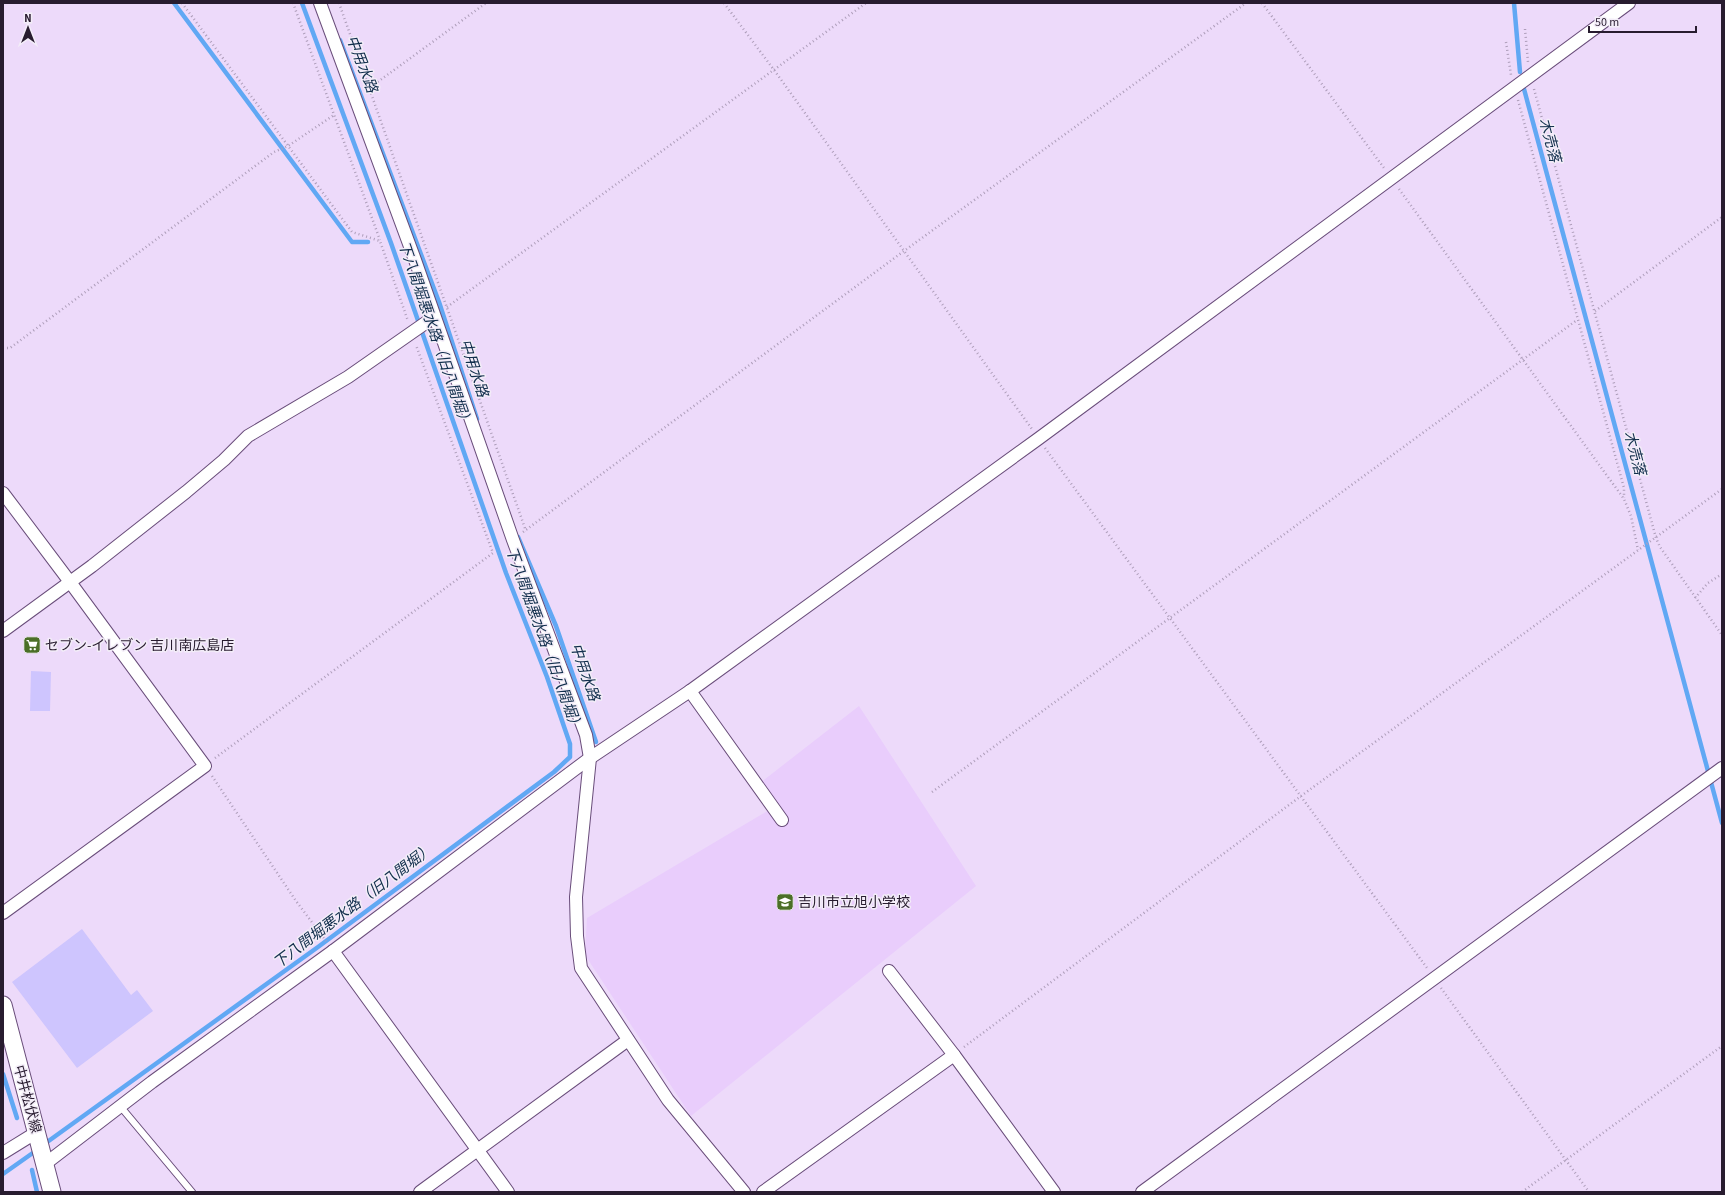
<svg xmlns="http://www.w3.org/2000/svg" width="1725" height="1195" font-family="'Source Sans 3','Noto Sans JP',sans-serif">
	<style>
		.built { fill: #e9cdfc }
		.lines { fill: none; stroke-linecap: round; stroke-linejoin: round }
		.stream { stroke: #61a8f4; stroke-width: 4.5 }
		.building { fill: #cec5fe }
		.lane-casing { stroke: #694d7a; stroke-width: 8 }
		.street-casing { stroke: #694d7a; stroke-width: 14 }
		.secondary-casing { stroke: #694d7a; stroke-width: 19 }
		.path { stroke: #ae9eba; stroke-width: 2.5; stroke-dasharray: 1 3; stroke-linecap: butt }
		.lane { stroke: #fff; stroke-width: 6 }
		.street { stroke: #fff; stroke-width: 12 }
		.secondary { stroke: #fff; stroke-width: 17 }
		.labels { text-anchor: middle; stroke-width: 3; stroke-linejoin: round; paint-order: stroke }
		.poi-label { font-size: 14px; fill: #281c2f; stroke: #f3edf8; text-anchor: start }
		.street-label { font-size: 14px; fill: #281c2f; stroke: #f3edf8 }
		.water-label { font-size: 15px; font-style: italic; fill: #112e4c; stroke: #f3edf8 }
	</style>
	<rect width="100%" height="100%" fill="#eddafa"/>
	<polygon class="built" points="859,706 976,886 691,1116 585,955 587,918 776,806 760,783"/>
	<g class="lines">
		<g class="stream">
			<polyline points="174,3 352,242 368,242"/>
			<polyline points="1514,3 1520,72"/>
			<polyline points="340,40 439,302 477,419"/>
			<polyline points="1524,89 1722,823"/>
			<polyline points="518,537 556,626 596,742"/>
			<polyline points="3,1074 17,1118"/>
			<polyline points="43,1145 318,947 554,772 570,757 570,744 547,677 506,573 391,243 302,3"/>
			<polyline points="32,1170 37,1192"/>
			<polyline points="3,1174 37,1150"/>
		</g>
	</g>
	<g class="building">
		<polygon points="31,671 51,672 50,711 30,711"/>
		<polygon points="82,929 131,995 137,990 153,1011 77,1068 12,982"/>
	</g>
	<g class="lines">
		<defs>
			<polyline id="lane" points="120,1106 192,1192"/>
			<g id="street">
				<polyline points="320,3 415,260 513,540 586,735 590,758 576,897 577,936 581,968 668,1100 744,1192"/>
				<polyline points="3,493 70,582 205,766 3,913"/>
				<polyline points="3,631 92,566 186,492 224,460 248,436 348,377 434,317"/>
				<polyline points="690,691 782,820"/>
				<polyline points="333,951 508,1192"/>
				<polyline points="889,971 954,1055 1054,1192"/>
				<polyline points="3,1153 37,1132"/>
				<polyline points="45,1164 152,1082 333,951 590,758 690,691 1038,439 1629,3"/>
				<polyline points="420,1192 628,1040"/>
				<polyline points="763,1192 954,1055"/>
				<polyline points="1142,1192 1722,768"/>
			</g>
			<polyline id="secondary" points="3,1005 52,1192"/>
		</defs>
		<use href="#lane" class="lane-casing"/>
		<use href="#street" class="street-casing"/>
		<use href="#secondary" class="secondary-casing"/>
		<g class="path">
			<polyline points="182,3 352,232 380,241 408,321"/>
			<polyline points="293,3 380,240"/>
			<polyline points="339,3 526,531"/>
			<polyline points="724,3 774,70 1032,429"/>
			<polyline points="1262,3 1384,168"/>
			<polyline points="1525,29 1528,62"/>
			<polyline points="1506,42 1511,75"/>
			<polyline points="368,89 486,3"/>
			<polyline points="1534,89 1656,538 1660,547 1722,635"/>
			<polyline points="1518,100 1624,488 1624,498"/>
			<polyline points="1399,189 1624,499 1631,516 1638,550"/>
			<polyline points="447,307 866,3"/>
			<polyline points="1595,311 1722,217"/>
			<polyline points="3,348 10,348 274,152 288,146 334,115"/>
			<polyline points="1045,448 1427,968"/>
			<polyline points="523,532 904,251 1246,3"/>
			<polyline points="1695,598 1708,583 1722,574"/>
			<polyline points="215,758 493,553 416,345"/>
			<polyline points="212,776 296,901 326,941"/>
			<polyline points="932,792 1577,320"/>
			<polyline points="1441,988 1589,1192"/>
			<polyline points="964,1047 1301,796 1722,489"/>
			<polyline points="1522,1192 1722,1046"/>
		</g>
		<use href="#lane" class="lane"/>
		<use href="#street" class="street"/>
		<use href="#secondary" class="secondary"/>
	</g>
	<defs>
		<symbol id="supermarket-square" viewBox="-11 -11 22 22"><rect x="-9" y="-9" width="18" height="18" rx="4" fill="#4b6f27" stroke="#f3edf8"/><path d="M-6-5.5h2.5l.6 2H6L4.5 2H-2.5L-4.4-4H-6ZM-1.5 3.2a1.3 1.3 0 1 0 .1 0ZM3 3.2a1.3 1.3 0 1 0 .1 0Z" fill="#fff"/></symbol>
		<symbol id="school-square" viewBox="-11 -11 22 22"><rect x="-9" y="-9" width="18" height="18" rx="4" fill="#4b6f27" stroke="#f3edf8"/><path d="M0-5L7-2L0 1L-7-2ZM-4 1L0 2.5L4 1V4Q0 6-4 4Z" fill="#fff"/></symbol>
	</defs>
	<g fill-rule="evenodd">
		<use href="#supermarket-square" x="22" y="635" width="20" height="20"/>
		<use href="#school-square" x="775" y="892" width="20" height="20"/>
	</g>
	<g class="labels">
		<g class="poi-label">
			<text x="45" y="650">セブン-イレブン 吉川南広島店</text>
			<text x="798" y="907">吉川市立旭小学校</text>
		</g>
		<g class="street-label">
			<text transform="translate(28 1099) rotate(75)" y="5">中井松伏線</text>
		</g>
		<g class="water-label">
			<text transform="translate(362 64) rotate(69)" y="5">中用水路</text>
			<text transform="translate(1550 140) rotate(75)" y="5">木売落</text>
			<text transform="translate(435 334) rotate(71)" y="5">下八間堀悪水路（旧八間堀）</text>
			<text transform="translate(474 368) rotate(72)" y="5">中用水路</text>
			<text transform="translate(1635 453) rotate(75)" y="5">木売落</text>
			<text transform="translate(544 639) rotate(70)" y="5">下八間堀悪水路（旧八間堀）</text>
			<text transform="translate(585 672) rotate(71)" y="5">中用水路</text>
			<text transform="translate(353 906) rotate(-37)" y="5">下八間堀悪水路（旧八間堀）</text>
		</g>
	</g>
	<rect width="1725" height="1195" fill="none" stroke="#281c2f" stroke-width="8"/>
	<g transform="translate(28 28)" stroke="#f3edf8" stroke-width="3" paint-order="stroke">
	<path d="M0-3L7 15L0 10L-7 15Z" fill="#281c2f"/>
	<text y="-6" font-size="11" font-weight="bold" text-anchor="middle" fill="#281c2f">N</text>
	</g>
	<path d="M1589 26v6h107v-6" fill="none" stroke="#281c2f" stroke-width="2"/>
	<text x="1595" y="26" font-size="12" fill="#281c2f" stroke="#f3edf8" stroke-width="3" paint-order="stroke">50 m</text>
</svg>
